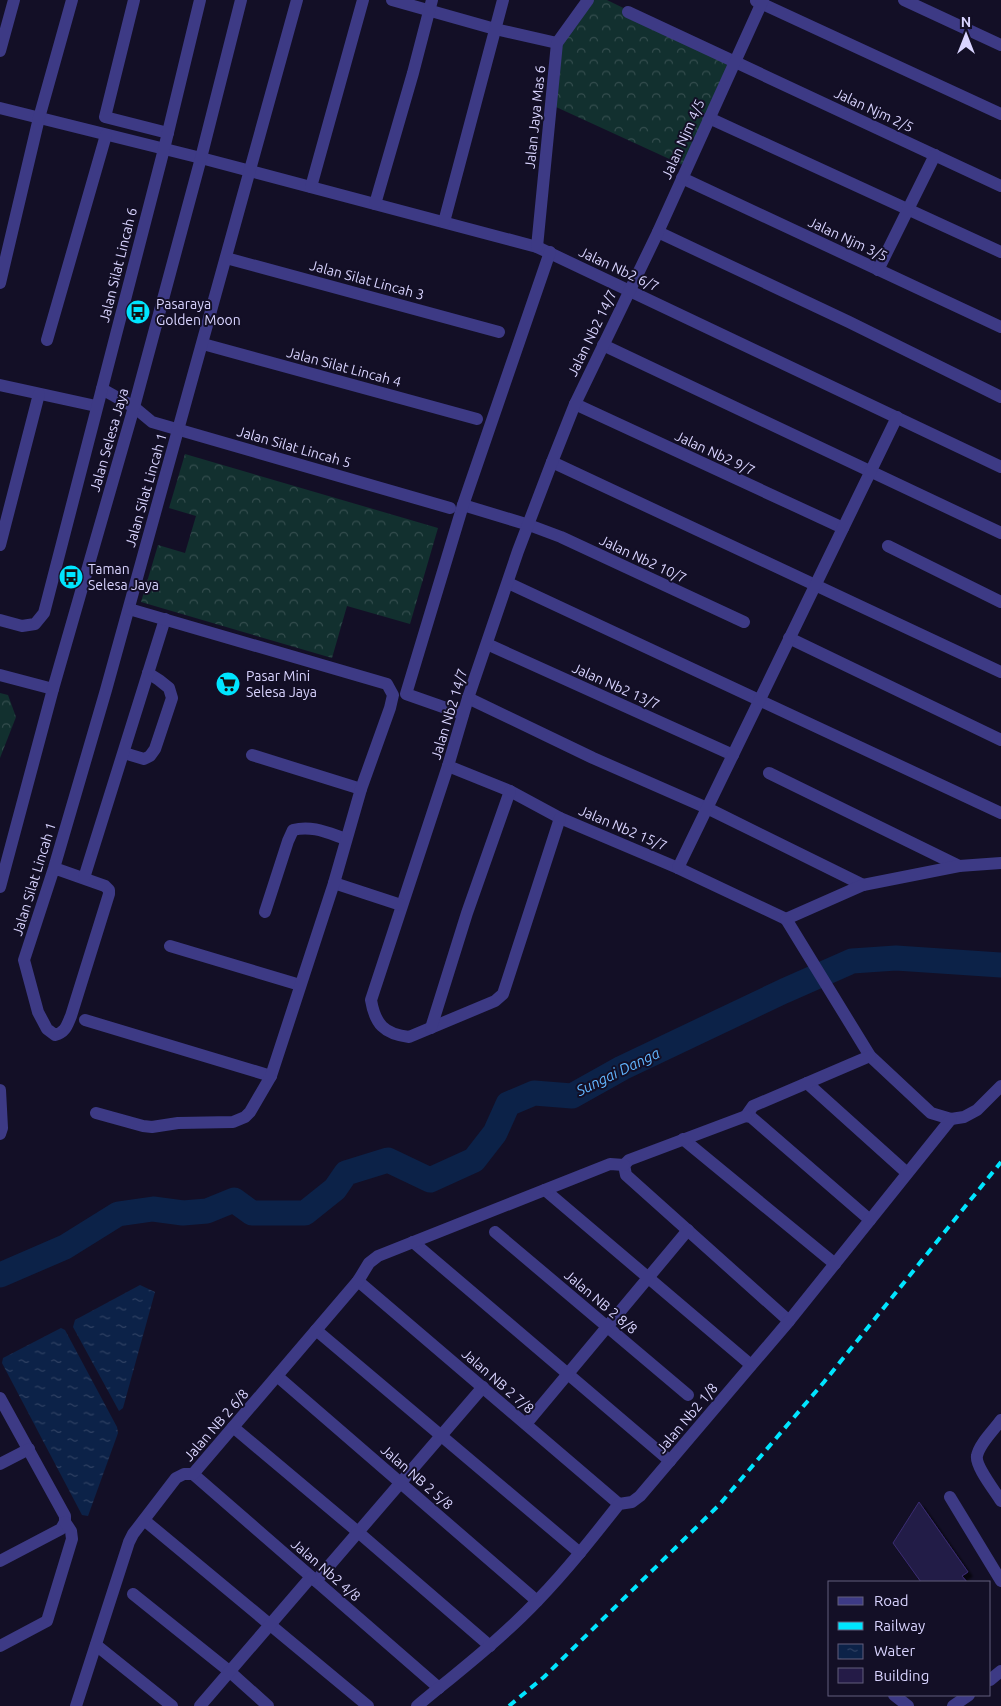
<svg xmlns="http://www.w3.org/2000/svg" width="1001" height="1706" font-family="Ubuntu,sans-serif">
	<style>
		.forest { fill: url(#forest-crowns) }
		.water { fill: url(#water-ripples) }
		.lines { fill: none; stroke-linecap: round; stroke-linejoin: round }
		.river { stroke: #0c2248; stroke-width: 25 }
		.building { fill: #241b47; stroke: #3b2d73; filter: url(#shadow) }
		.minor { stroke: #3d3a85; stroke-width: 12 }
		.rail { stroke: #00e5ff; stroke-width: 4; stroke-dasharray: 8 6; stroke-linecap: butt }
		.labels { text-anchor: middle; stroke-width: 4; stroke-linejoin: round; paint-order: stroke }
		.street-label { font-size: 14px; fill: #d9d4ff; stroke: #130f26 }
		.poi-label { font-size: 14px; fill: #d9d4ff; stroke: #130f26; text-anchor: start }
		.water-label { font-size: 15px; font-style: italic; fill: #62b6ff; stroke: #130f26 }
	</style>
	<defs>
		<pattern id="forest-crowns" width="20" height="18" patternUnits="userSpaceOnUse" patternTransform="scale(1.25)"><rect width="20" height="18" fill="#12302f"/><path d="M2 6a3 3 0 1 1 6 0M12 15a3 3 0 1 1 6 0" fill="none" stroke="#344d4e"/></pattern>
		<pattern id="water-ripples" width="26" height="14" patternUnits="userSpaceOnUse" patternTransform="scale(1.25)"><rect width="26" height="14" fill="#0c2248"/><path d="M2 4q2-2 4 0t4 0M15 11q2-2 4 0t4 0" fill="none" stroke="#2f4163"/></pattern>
		<filter id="shadow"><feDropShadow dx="4.5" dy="4.5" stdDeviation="1" flood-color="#0009"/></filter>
	</defs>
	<rect width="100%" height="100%" fill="#130f26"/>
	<g class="forest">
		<polygon points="590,0 607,0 738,64 689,168 556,107 559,42"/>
		<polygon points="185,454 438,528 410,624 347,606 332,658 141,602 158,545 185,553 196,516 169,508"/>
		<polygon points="0,693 8,695 16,717 0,758"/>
	</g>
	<g class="water">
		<polygon points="140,1285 155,1292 123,1408 119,1411 73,1327 75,1320"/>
		<polygon points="61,1328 65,1330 117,1427 118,1433 88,1516 82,1515 2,1363 3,1358"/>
	</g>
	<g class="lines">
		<polyline class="river" points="0,1275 65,1247 118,1214 153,1209 183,1213 207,1211 234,1200 252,1213 305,1213 335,1189 346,1173 388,1160 430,1180 474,1160 495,1133 508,1104 534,1093 572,1096 622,1068 784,991 852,961 896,958 1001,965"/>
	</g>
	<polygon class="building" points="919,1502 968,1572 962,1576 967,1582 921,1582 893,1543"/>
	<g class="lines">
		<g class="minor">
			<polyline points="134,0 105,117 168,133"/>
			<polyline points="392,0 495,29 557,43"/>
			<polyline points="904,0 1001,45"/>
			<polyline points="756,1 1001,114"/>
			<polyline points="628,12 1001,186"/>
			<polyline points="0,51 14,0"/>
			<polyline points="0,108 201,158 537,247 1001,467"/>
			<polyline points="709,118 1001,252"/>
			<polyline points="682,178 1001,327"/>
			<polyline points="311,187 363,0"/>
			<polyline points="375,204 413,73 432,0"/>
			<polyline points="444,222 503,0"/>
			<polyline points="658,232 849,322 1001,397"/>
			<polyline points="537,247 557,43 588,0"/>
			<polyline points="226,258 499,332"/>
			<polyline points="878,270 935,155"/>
			<polyline points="0,283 39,118 72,0"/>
			<polyline points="47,340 106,135"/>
			<polyline points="203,344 477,419"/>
			<polyline points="603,345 1001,533"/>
			<polyline points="0,385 96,406"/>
			<polyline points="102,389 134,407 152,422 450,508"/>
			<polyline points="575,404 843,528"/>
			<polyline points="552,462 1001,672"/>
			<polyline points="463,505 529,525 561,537 744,622"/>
			<polyline points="0,545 39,394"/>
			<polyline points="888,546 1001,602"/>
			<polyline points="508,583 1001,813"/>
			<polyline points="0,620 22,626 35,624 44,613 164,149 200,0"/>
			<polyline points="789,638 1001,740"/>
			<polyline points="487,644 733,755"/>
			<polyline points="0,675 53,689"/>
			<polyline points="468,698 593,758 707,808 863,885"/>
			<polyline points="463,714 406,694 463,505 550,252"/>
			<polyline points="124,753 144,759 150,756 155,749 172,698 169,688 159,680 148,673"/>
			<polyline points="252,755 361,789"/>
			<polyline points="448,766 510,791 560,818 678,868 786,919"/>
			<polyline points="769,773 959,866"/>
			<path d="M 560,818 L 503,994 L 495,1001 L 409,1037 C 384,1034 375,1024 371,1000 L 448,766 L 468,698 L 518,551 L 552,462 L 575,404 L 658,232 L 763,0"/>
			<polyline points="1001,863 959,866 863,885 786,919 870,1056 931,1113 951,1119 964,1117 977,1110 1001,1086"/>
			<path d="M 54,868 L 105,886 L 109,890 L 109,894 L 71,1016 C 67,1025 66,1032 55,1035 L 47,1029 L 38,1012 L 24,960 L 54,868 L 106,690 L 297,0"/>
			<polyline points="678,868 897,417"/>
			<polyline points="84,878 165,619"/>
			<polyline points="334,883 401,905"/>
			<polyline points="0,887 53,689 134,407 201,158 241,0"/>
			<path d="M 265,912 L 288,841 L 293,830 C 312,825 328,833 346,839"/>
			<polyline points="170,946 300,985"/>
			<polyline points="85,1020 271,1076"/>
			<polyline points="431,1028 467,913 510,791"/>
			<polyline points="807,1083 907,1173"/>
			<polyline points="0,1090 2,1128 0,1134"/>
			<polyline points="96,1113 143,1126 152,1127 178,1123 233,1122 245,1117 250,1112 271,1076 334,883 361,789 390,708 393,695 387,684 129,609"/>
			<polyline points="746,1116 751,1117 870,1220"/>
			<polyline points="746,1116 753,1106 870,1056"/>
			<polyline points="683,1139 835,1264"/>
			<polyline points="624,1165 626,1175 789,1321"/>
			<polyline points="624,1165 629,1160 746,1116"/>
			<polyline points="545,1190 751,1365"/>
			<polyline points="495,1232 688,1395"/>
			<polyline points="413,1242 670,1461"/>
			<polyline points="358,1281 619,1504"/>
			<polyline points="316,1330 580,1553"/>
			<polyline points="277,1376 537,1601"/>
			<polyline points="0,1398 65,1516 65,1522 61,1529 0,1561"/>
			<path d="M 1001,1420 C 994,1430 979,1444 977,1456 C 975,1466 995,1491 1001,1501"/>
			<polyline points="526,1424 688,1230"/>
			<polyline points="233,1427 358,1532 490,1646"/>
			<polyline points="0,1464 29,1449"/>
			<polyline points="193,1474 439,1688"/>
			<polyline points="950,1497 1001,1581"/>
			<polyline points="144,1520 368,1706"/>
			<polyline points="316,1581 483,1387"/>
			<polyline points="133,1594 229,1671 268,1706"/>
			<polyline points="96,1645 172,1706"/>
			<polyline points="0,1646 47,1621 72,1539 71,1531 65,1522"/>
			<polyline points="990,1680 1001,1671"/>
			<polyline points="894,1695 908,1706"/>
			<polyline points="76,1706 129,1542 133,1534 176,1478 184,1474 193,1474 358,1281 369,1263 378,1256 610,1164 624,1165"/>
			<polyline points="200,1706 311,1577"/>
			<path d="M 417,1706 C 458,1672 501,1639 538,1600 C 567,1570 593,1537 619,1504 L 632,1502 L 640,1496 L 789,1321 L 951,1119"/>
			<polyline points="953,1706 969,1695"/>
		</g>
		<polyline class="rail" points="509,1706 544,1677 720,1504 824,1382 1001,1162"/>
	</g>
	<defs>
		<symbol id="bus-disc" viewBox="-11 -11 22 22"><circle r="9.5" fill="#00e5ff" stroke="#130f26"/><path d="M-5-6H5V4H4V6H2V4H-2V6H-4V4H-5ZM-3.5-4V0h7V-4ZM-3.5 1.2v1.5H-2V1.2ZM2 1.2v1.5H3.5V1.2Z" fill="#111"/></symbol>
		<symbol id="supermarket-disc" viewBox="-11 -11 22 22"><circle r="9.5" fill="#00e5ff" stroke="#130f26"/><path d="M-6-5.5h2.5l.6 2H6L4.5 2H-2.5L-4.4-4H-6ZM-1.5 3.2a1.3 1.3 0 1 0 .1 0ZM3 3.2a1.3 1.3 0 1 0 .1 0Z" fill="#111"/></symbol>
	</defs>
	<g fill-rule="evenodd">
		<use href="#bus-disc" x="124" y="298" width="28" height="28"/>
		<use href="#bus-disc" x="57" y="563" width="28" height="28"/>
		<use href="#supermarket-disc" x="214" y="670" width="28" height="28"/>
	</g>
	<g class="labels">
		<g class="street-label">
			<text transform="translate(874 110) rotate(25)" y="5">Jalan Njm 2/5</text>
			<text transform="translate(535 117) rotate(-84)" y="5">Jalan Jaya Mas 6</text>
			<text transform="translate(683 139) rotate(-66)" y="5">Jalan Njm 4/5</text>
			<text transform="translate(848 239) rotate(25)" y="5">Jalan Njm 3/5</text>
			<text transform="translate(118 265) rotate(-76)" y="5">Jalan Silat Lincah 6</text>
			<text transform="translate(619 269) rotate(25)" y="5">Jalan Nb2 6/7</text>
			<text transform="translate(367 280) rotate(15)" y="5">Jalan Silat Lincah 3</text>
			<text transform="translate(592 333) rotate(-64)" y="5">Jalan Nb2 14/7</text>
			<text transform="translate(344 367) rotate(15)" y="5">Jalan Silat Lincah 4</text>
			<text transform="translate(109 440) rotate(-74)" y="5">Jalan Selesa Jaya</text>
			<text transform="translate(294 447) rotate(16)" y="5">Jalan Silat Lincah 5</text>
			<text transform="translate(715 453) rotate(25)" y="5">Jalan Nb2 9/7</text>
			<text transform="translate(146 490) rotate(-74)" y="5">Jalan Silat Lincah 1</text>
			<text transform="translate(643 559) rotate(25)" y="5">Jalan Nb2 10/7</text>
			<text transform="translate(616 686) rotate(24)" y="5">Jalan Nb2 13/7</text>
			<text transform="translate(449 714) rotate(-73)" y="5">Jalan Nb2 14/7</text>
			<text transform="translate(623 828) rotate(23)" y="5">Jalan Nb2 15/7</text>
			<text transform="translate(34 879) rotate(-73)" y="5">Jalan Silat Lincah 1</text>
			<text transform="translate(601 1302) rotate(40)" y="5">Jalan NB 2 8/8</text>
			<text transform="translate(498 1381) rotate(41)" y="5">Jalan NB 2 7/8</text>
			<text transform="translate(687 1418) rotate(-50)" y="5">Jalan Nb2 1/8</text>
			<text transform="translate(216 1425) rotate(-49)" y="5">Jalan NB 2 6/8</text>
			<text transform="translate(417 1477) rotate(41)" y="5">Jalan NB 2 5/8</text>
			<text transform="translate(326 1570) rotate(41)" y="5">Jalan Nb2 4/8</text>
		</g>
		<g class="poi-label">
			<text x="156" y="309">Pasaraya<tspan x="156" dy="16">Golden Moon</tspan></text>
			<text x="88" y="574">Taman<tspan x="88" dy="16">Selesa Jaya</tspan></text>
			<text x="246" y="681">Pasar Mini<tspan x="246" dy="16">Selesa Jaya</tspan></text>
		</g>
		<g class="water-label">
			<text transform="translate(618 1072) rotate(-26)" y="5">Sungai Danga</text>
		</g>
	</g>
	<rect x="828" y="1581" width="162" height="115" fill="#130f26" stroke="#625e7d"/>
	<rect x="838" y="1597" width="25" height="8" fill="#3d3a85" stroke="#625e7d"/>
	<text x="874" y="1606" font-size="15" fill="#d9d4ff">Road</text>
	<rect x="838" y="1622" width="25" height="8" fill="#00e5ff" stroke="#625e7d"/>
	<text x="874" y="1631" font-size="15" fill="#d9d4ff">Railway</text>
	<rect x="838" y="1644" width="25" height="15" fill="url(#water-ripples)" stroke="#625e7d"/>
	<text x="874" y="1656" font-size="15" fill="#d9d4ff">Water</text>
	<rect x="838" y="1668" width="25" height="15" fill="#241b47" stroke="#625e7d"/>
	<text x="874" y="1681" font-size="15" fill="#d9d4ff">Building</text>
	<g transform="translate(966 35)" stroke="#130f26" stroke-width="4" paint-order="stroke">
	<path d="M0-4L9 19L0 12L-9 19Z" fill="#d9d4ff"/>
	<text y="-8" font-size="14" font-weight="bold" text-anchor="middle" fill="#d9d4ff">N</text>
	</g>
</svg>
